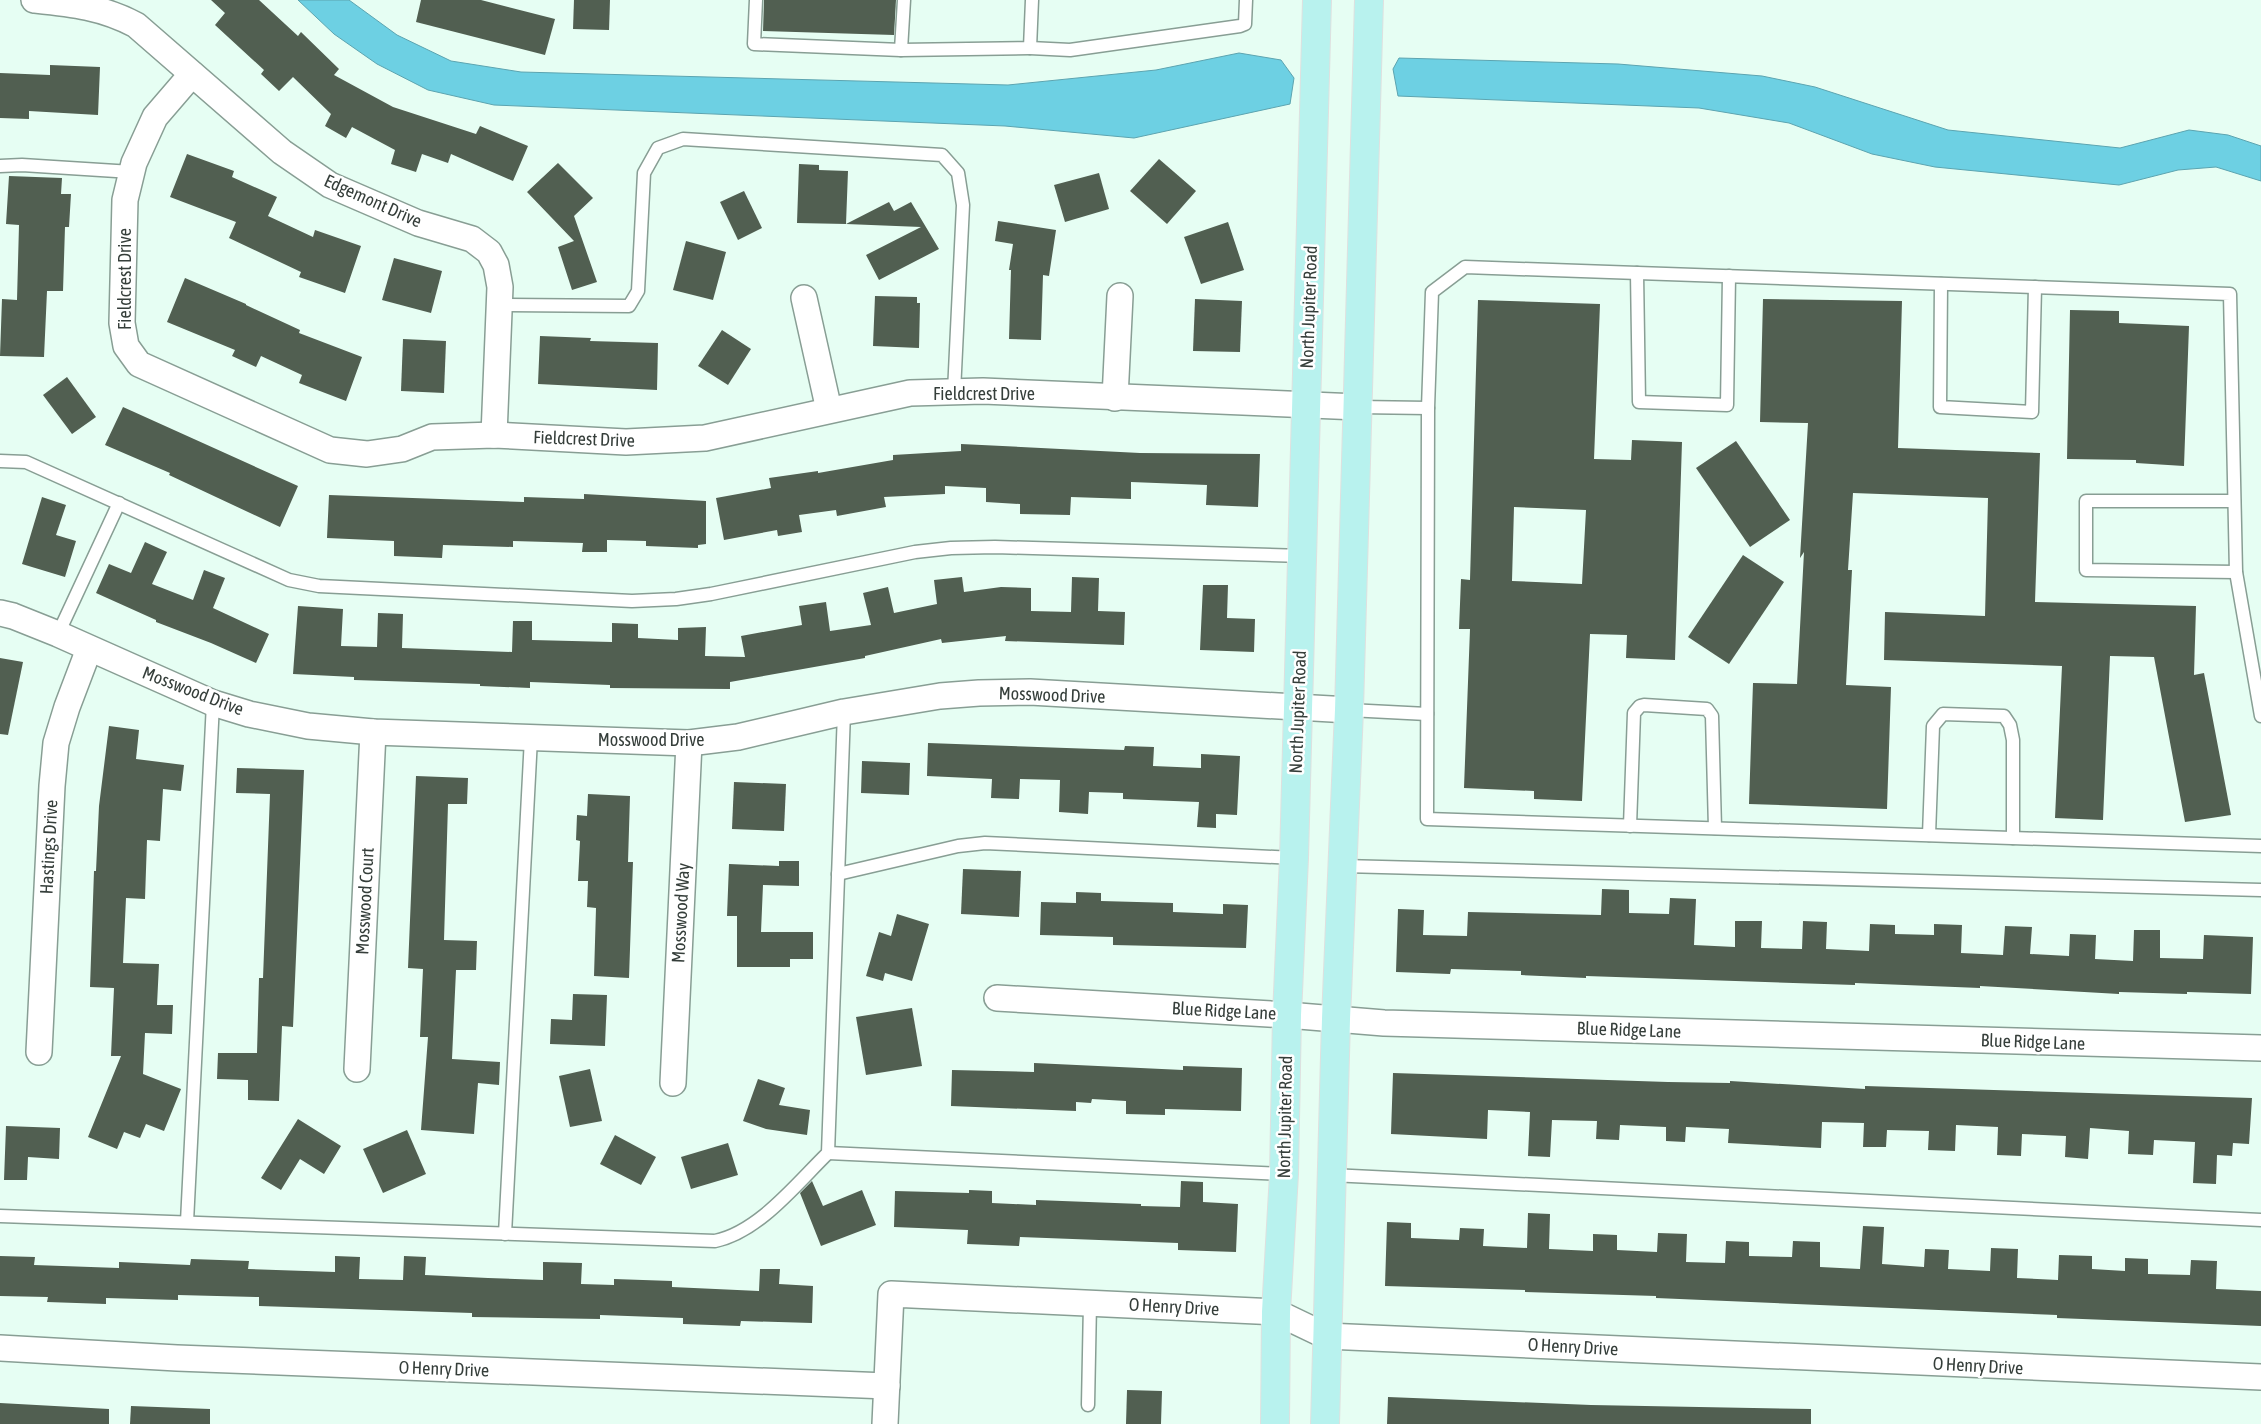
<svg xmlns="http://www.w3.org/2000/svg" width="2261" height="1424" font-family="'Asap Condensed',sans-serif">
	<style>
		.water { fill: #6dd0e3; stroke: #5ca4b0 }
		.building { fill: #515f51; fill-rule: evenodd }
		.lines { fill: none; stroke-linecap: round; stroke-linejoin: round }
		.service-casing { stroke: #889e94; stroke-width: 15 }
		.minor-casing { stroke: #889e94; stroke-width: 28 }
		.primary-casing { stroke: #dfe0df; stroke-width: 30 }
		.service { stroke: #fff; stroke-width: 12 }
		.minor { stroke: #fff; stroke-width: 25 }
		.primary { stroke: #b8f2ee; stroke-width: 28 }
		.labels { text-anchor: middle; stroke-width: 5; stroke-linejoin: round; paint-order: stroke }
		.street-label { font-size: 18px; fill: #353e3a; stroke: #fff }
	</style>
	<rect width="100%" height="100%" fill="#e6fef3"/>
	<g class="water">
		<polygon points="298,0 349,0 397,35 451,61 521,72 1008,85 1156,70 1239,53 1281,60 1294,78 1290,104 1134,138 1005,126 494,105 428,90 377,64 334,34"/>
		<polygon points="1399,58 1618,64 1762,76 1815,87 1948,130 2120,148 2189,130 2228,135 2261,146 2261,181 2216,167 2178,170 2119,185 1935,167 1872,154 1789,123 1699,108 1398,96 1393,69"/>
	</g>
	<g class="building">
		<polygon points="211,0 259,0 298,36 301,32 339,69 334,75 393,107 476,134 480,126 528,146 513,181 451,154 448,163 422,154 416,172 391,164 395,150 352,127 346,138 325,126 331,114 293,77 279,91 261,74 264,70 215,25 225,13"/>
		<polygon points="421,0 481,0 555,19 545,55 416,22"/>
		<polygon points="574,0 610,0 609,30 573,29"/>
		<polygon points="764,0 896,0 894,35 763,31"/>
		<polygon points="50,65 100,67 98,115 29,111 29,119 0,118 0,73 50,75"/>
		<polygon points="187,154 234,171 232,177 277,197 268,216 313,237 315,230 361,246 345,293 299,277 301,272 229,238 236,222 170,197"/>
		<polygon points="1159,159 1196,191 1167,224 1130,191"/>
		<polygon points="558,163 593,198 574,216 597,282 572,290 558,247 574,241 527,192"/>
		<polygon points="799,164 819,165 819,170 848,171 846,224 797,223"/>
		<polygon points="1099,173 1109,209 1065,222 1054,185"/>
		<polygon points="9,176 62,178 61,194 71,194 69,227 65,227 63,291 47,291 44,357 0,356 2,299 17,300 19,225 6,224"/>
		<polygon points="744,191 762,228 738,240 720,202"/>
		<polygon points="889,202 894,211 911,202 939,249 879,280 866,255 921,227 846,224"/>
		<polygon points="998,221 1056,230 1049,276 1043,275 1041,340 1009,339 1011,270 1009,270 1013,244 995,241"/>
		<polygon points="1228,222 1244,270 1201,284 1184,237"/>
		<polygon points="686,241 726,252 713,300 673,290"/>
		<polygon points="394,258 442,271 431,313 382,300"/>
		<polygon points="185,278 246,304 246,305 300,330 299,333 362,357 346,401 299,383 302,375 261,356 256,367 232,356 235,350 167,322"/>
		<polygon points="875,296 917,297 917,303 920,303 919,348 873,346"/>
		<polygon points="1195,299 1242,301 1240,352 1193,351"/>
		<polygon points="1763,299 1902,301 1898,448 2040,453 2035,602 2196,606 2194,675 2204,673 2231,815 2185,822 2154,657 2110,656 2103,820 2055,818 2062,666 1884,660 1885,612 1985,616 1988,498 1853,493 1848,570 1852,570 1846,685 1891,687 1887,809 1749,804 1753,683 1797,684 1804,552 1800,558 1808,423 1760,422"/>
		<path d="M 1478,300 L 1600,304 L 1594,459 L 1631,460 L 1632,440 L 1682,442 L 1675,660 L 1626,658 L 1627,635 L 1590,634 L 1582,801 L 1534,799 L 1534,791 L 1464,788 L 1470,629 L 1459,629 L 1461,579 L 1470,580 ZM 1514,507 L 1586,510 L 1582,584 L 1512,581 Z"/>
		<polygon points="2070,310 2119,311 2119,323 2189,326 2184,466 2136,463 2136,460 2067,459"/>
		<polygon points="722,330 751,349 728,385 698,366"/>
		<polygon points="540,336 591,338 590,341 658,343 657,390 538,384"/>
		<polygon points="403,339 446,341 444,393 401,391"/>
		<polygon points="67,377 96,417 72,434 43,395"/>
		<polygon points="123,407 298,486 280,527 169,475 170,473 105,445"/>
		<polygon points="1736,441 1790,520 1750,547 1696,468"/>
		<polygon points="961,444 1140,453 1260,454 1258,507 1206,505 1207,485 1131,482 1131,499 1071,497 1070,515 1020,514 1020,504 986,502 986,488 945,486 945,494 884,497 886,507 837,516 836,510 799,515 802,532 778,536 777,530 724,540 716,498 771,488 769,478 818,471 818,473 893,460 893,455 961,451"/>
		<polygon points="584,494 706,501 706,544 698,545 698,548 646,546 646,541 607,540 607,552 582,552 583,543 513,541 513,547 443,545 442,558 394,556 394,541 327,538 329,495 524,502 524,497 584,499"/>
		<polygon points="42,497 66,505 56,535 76,541 65,577 22,564"/>
		<polygon points="145,542 167,552 152,584 193,600 204,570 225,578 213,608 269,634 256,663 211,643 156,622 156,620 96,593 109,564 131,573"/>
		<polygon points="1743,555 1784,582 1729,664 1688,637"/>
		<polygon points="962,577 964,592 1001,587 1031,588 1031,611 1071,612 1072,577 1099,578 1098,611 1125,612 1124,645 1005,641 1006,636 942,643 941,639 865,656 865,658 730,682 730,689 610,688 610,685 530,682 530,688 480,686 480,684 354,680 354,677 293,674 298,606 343,609 341,646 377,647 378,613 403,614 402,648 512,652 513,621 532,621 532,640 612,642 612,623 638,624 638,638 678,640 678,628 706,627 705,656 745,657 741,636 802,625 799,606 826,602 830,631 871,625 863,593 888,587 894,613 937,604 934,580"/>
		<polygon points="1203,585 1228,585 1227,618 1255,619 1254,652 1200,650"/>
		<polygon points="0,658 23,662 8,735 0,734"/>
		<polygon points="109,726 139,730 136,759 184,765 181,791 163,789 160,841 147,840 145,899 126,898 123,963 159,964 157,1005 173,1005 172,1034 145,1033 143,1074 181,1089 164,1131 146,1124 140,1138 124,1132 117,1149 88,1137 121,1056 111,1056 114,988 90,987 94,871 96,871 99,806"/>
		<polygon points="928,743 1124,750 1125,746 1154,747 1153,766 1201,768 1201,754 1240,756 1237,815 1216,814 1216,828 1197,827 1199,802 1123,799 1123,793 1089,792 1088,814 1059,812 1060,780 1020,779 1019,799 991,798 992,779 927,776"/>
		<polygon points="862,761 910,763 909,795 861,793"/>
		<polygon points="237,768 304,770 293,1027 282,1026 279,1101 248,1100 248,1080 217,1079 218,1053 257,1053 259,978 263,978 270,794 236,793"/>
		<polygon points="416,776 468,778 467,804 448,804 444,940 477,941 476,970 456,970 452,1059 500,1062 499,1085 478,1083 474,1134 421,1130 428,1037 420,1037 423,969 408,968"/>
		<polygon points="734,782 786,784 784,831 732,829"/>
		<polygon points="588,794 630,796 628,862 633,862 629,978 594,976 596,908 587,907 588,881 578,881 580,841 576,840 577,815 587,816"/>
		<polygon points="779,861 799,861 799,886 763,885 761,932 813,932 813,959 790,959 790,967 737,967 737,916 727,916 729,864 779,866"/>
		<polygon points="963,869 1021,871 1019,917 961,914"/>
		<polygon points="1602,889 1629,890 1629,913 1669,914 1670,898 1696,899 1694,945 1735,947 1735,921 1762,921 1761,948 1802,949 1803,921 1827,922 1826,949 1869,951 1870,924 1895,925 1895,934 1934,935 1934,924 1962,925 1961,953 2003,955 2005,926 2032,927 2030,954 2069,956 2070,934 2096,935 2095,959 2133,961 2134,930 2160,930 2160,958 2203,959 2204,935 2253,937 2251,994 2187,992 2187,994 2119,992 2119,994 1980,986 1980,988 1855,983 1855,985 1586,976 1586,978 1521,975 1521,971 1451,969 1450,974 1396,972 1398,909 1424,910 1423,935 1467,936 1468,912 1601,915"/>
		<polygon points="1076,892 1101,893 1101,901 1173,903 1173,912 1223,914 1223,904 1248,905 1246,948 1113,945 1113,937 1040,935 1041,902 1076,903"/>
		<polygon points="897,914 929,924 912,981 885,973 883,981 866,976 879,932 891,936"/>
		<polygon points="573,994 607,995 605,1046 550,1044 551,1019 572,1020"/>
		<polygon points="912,1008 922,1066 866,1075 856,1017"/>
		<polygon points="1034,1063 1183,1070 1183,1066 1242,1068 1241,1111 1165,1109 1165,1115 1126,1114 1126,1101 1092,1099 1091,1103 1076,1102 1076,1111 951,1106 952,1070 1034,1072"/>
		<polygon points="590,1069 602,1121 570,1127 559,1076"/>
		<polygon points="1393,1073 1668,1082 1730,1083 1730,1081 1865,1089 1865,1086 2252,1098 2249,1144 2233,1143 2232,1156 2217,1155 2216,1184 2193,1183 2195,1142 2154,1140 2153,1155 2128,1154 2129,1131 2090,1128 2088,1159 2065,1157 2066,1136 2022,1134 2021,1156 1997,1155 1998,1127 1956,1125 1955,1151 1928,1150 1929,1131 1887,1130 1886,1147 1863,1147 1864,1123 1822,1122 1821,1148 1728,1143 1729,1129 1686,1127 1685,1142 1666,1141 1666,1127 1620,1125 1619,1140 1596,1139 1597,1121 1552,1120 1550,1157 1528,1156 1530,1112 1488,1110 1487,1139 1391,1134"/>
		<polygon points="758,1079 785,1088 779,1105 810,1110 807,1135 766,1129 743,1121"/>
		<polygon points="298,1119 341,1146 324,1174 300,1159 281,1190 261,1178"/>
		<polygon points="6,1126 60,1128 59,1159 28,1157 27,1180 4,1180"/>
		<polygon points="407,1130 426,1174 383,1193 363,1149"/>
		<polygon points="615,1135 656,1157 641,1185 600,1164"/>
		<polygon points="728,1143 738,1175 691,1189 681,1157"/>
		<polygon points="812,1181 823,1206 862,1190 876,1225 821,1246 800,1193"/>
		<polygon points="1181,1181 1203,1182 1203,1202 1238,1204 1236,1252 1178,1250 1178,1243 1020,1237 1019,1246 967,1244 968,1230 894,1227 895,1191 969,1193 969,1190 992,1191 992,1203 1036,1205 1036,1200 1141,1204 1141,1206 1180,1207"/>
		<polygon points="1528,1213 1550,1214 1549,1249 1593,1251 1593,1234 1617,1235 1617,1250 1657,1252 1658,1233 1687,1234 1686,1262 1725,1263 1726,1241 1749,1242 1749,1256 1792,1257 1793,1241 1820,1242 1820,1267 1860,1269 1863,1226 1884,1227 1882,1264 1924,1267 1925,1249 1949,1250 1948,1269 1990,1271 1991,1248 2018,1249 2017,1278 2058,1280 2059,1255 2092,1256 2092,1269 2125,1271 2125,1258 2148,1259 2148,1274 2190,1275 2191,1260 2217,1261 2216,1289 2261,1291 2261,1326 2057,1318 2057,1315 1656,1298 1656,1296 1525,1292 1525,1290 1385,1286 1387,1222 1411,1223 1411,1238 1459,1240 1460,1228 1484,1229 1483,1246 1527,1248"/>
		<polygon points="0,1256 35,1257 34,1265 119,1268 119,1262 190,1265 191,1259 249,1261 248,1269 335,1272 335,1256 360,1257 359,1279 403,1280 404,1256 426,1257 425,1275 488,1278 543,1280 543,1262 582,1263 581,1284 614,1285 614,1279 672,1281 672,1287 759,1291 760,1269 780,1269 779,1284 813,1286 812,1323 741,1321 740,1326 683,1324 683,1318 600,1315 600,1319 472,1317 472,1313 259,1306 259,1297 178,1295 178,1300 106,1298 106,1304 47,1302 48,1297 0,1296"/>
		<polygon points="1127,1390 1162,1391 1161,1424 1126,1424"/>
		<polygon points="1388,1397 1591,1405 1811,1409 1811,1424 1387,1424"/>
		<polygon points="0,1403 109,1409 109,1424 0,1424"/>
		<polygon points="131,1406 210,1409 210,1424 130,1424"/>
	</g>
	<g class="lines">
		<defs>
			<g id="service">
				<polyline points="756,0 754,44 901,50 1030,48 1032,0"/>
				<polyline points="1030,48 1070,50 1240,26 1245,24 1246,0"/>
				<polyline points="901,50 904,0"/>
				<polyline points="0,166 22,165 132,172"/>
				<polyline points="1637,273 1639,402 1727,405 1729,276"/>
				<polyline points="1941,284 1940,407 2032,412 2035,287"/>
				<polyline points="499,305 629,306 638,291 644,173 658,148 683,139 942,155 958,173 963,205 954,392"/>
				<polyline points="1358,407 1428,408"/>
				<polyline points="0,461 26,462 289,580 319,586 632,601 676,599 711,594 915,552 951,548 995,547 1303,556"/>
				<polyline points="2234,501 2086,501 2086,570 2236,572"/>
				<polyline points="58,634 119,503"/>
				<polyline points="1349,710 1427,714"/>
				<polyline points="2261,716 2236,572 2230,294 1465,267 1432,292 1428,408 1427,819 2261,846"/>
				<polyline points="1630,826 1634,713 1640,706 1644,705 1707,709 1712,716 1715,828"/>
				<polyline points="1929,835 1933,726 1943,714 2004,716 2010,725 2013,740 2013,838"/>
				<polyline points="1343,866 2261,890"/>
				<polyline points="838,874 958,846 985,843 1294,858"/>
				<polyline points="828,1153 1284,1174"/>
				<polyline points="1331,1175 2261,1220"/>
				<path d="M 0,1216 L 715,1241 C 759,1232 797,1183 828,1153 L 844,712"/>
				<polyline points="187,1222 213,703"/>
				<polyline points="505,1234 531,738"/>
				<polyline points="1088,1405 1090,1303"/>
			</g>
			<g id="minor">
				<path d="M 34,0 C 72,4 102,7 136,25 L 282,152 L 330,185 L 418,223 L 472,239 L 489,252 L 496,265 L 500,287 L 494,435"/>
				<polyline points="192,74 155,117 134,163 125,200 122,323 126,346 139,364 330,450 367,454 402,449 432,437 494,435 626,442 705,438 910,393 983,391 1358,407"/>
				<polyline points="804,298 829,410"/>
				<polyline points="1115,398 1120,296"/>
				<polyline points="0,613 13,616 58,634 213,703 249,714 308,726 373,732 689,743 738,737 844,712 940,696 979,693 1030,692 1349,710"/>
				<polyline points="997,998 1287,1015 1384,1023 2261,1048"/>
				<polyline points="39,1052 52,786 56,743 67,707 89,649"/>
				<polyline points="357,1069 373,732"/>
				<polyline points="673,1083 689,743"/>
				<polyline points="0,1348 177,1358 887,1386"/>
				<polyline points="885,1424 891,1294 1276,1312 1326,1336 2261,1377"/>
			</g>
			<g id="primary">
				<polyline points="1275,1424 1276,1312 1284,1174 1287,1015 1294,858 1317,0"/>
				<polyline points="1325,1424 1336,1019 1349,710 1369,0"/>
			</g>
		</defs>
		<use href="#service" class="service-casing"/>
		<use href="#minor" class="minor-casing"/>
		<use href="#primary" class="primary-casing"/>
		<use href="#service" class="service"/>
		<use href="#minor" class="minor"/>
		<use href="#primary" class="primary"/>
	</g>
	<g class="labels">
		<g class="street-label">
			<text transform="translate(373 201) rotate(24)" y="6">Edgemont Drive</text>
			<text transform="translate(125 279) rotate(-90)" y="6">Fieldcrest Drive</text>
			<text transform="translate(1309 307) rotate(-88)" y="6">North Jupiter Road</text>
			<text x="984" y="400">Fieldcrest Drive</text>
			<text transform="translate(584 439) rotate(2)" y="6">Fieldcrest Drive</text>
			<text transform="translate(193 691) rotate(21)" y="6">Mosswood Drive</text>
			<text transform="translate(1052 695) rotate(2)" y="6">Mosswood Drive</text>
			<text transform="translate(1298 712) rotate(-88)" y="6">North Jupiter Road</text>
			<text x="651" y="746">Mosswood Drive</text>
			<text transform="translate(49 847) rotate(-87)" y="6">Hastings Drive</text>
			<text transform="translate(365 901) rotate(-87)" y="6">Mosswood Court</text>
			<text transform="translate(681 913) rotate(-87)" y="6">Mosswood Way</text>
			<text transform="translate(1224 1011) rotate(3)" y="6">Blue Ridge Lane</text>
			<text transform="translate(1629 1030) rotate(2)" y="6">Blue Ridge Lane</text>
			<text transform="translate(2033 1042) rotate(2)" y="6">Blue Ridge Lane</text>
			<text transform="translate(1285 1117) rotate(-89)" y="6">North Jupiter Road</text>
			<text transform="translate(1174 1307) rotate(3)" y="6">O Henry Drive</text>
			<text transform="translate(1573 1347) rotate(3)" y="6">O Henry Drive</text>
			<text transform="translate(1978 1366) rotate(3)" y="6">O Henry Drive</text>
			<text transform="translate(444 1369) rotate(2)" y="6">O Henry Drive</text>
		</g>
	</g>
</svg>
